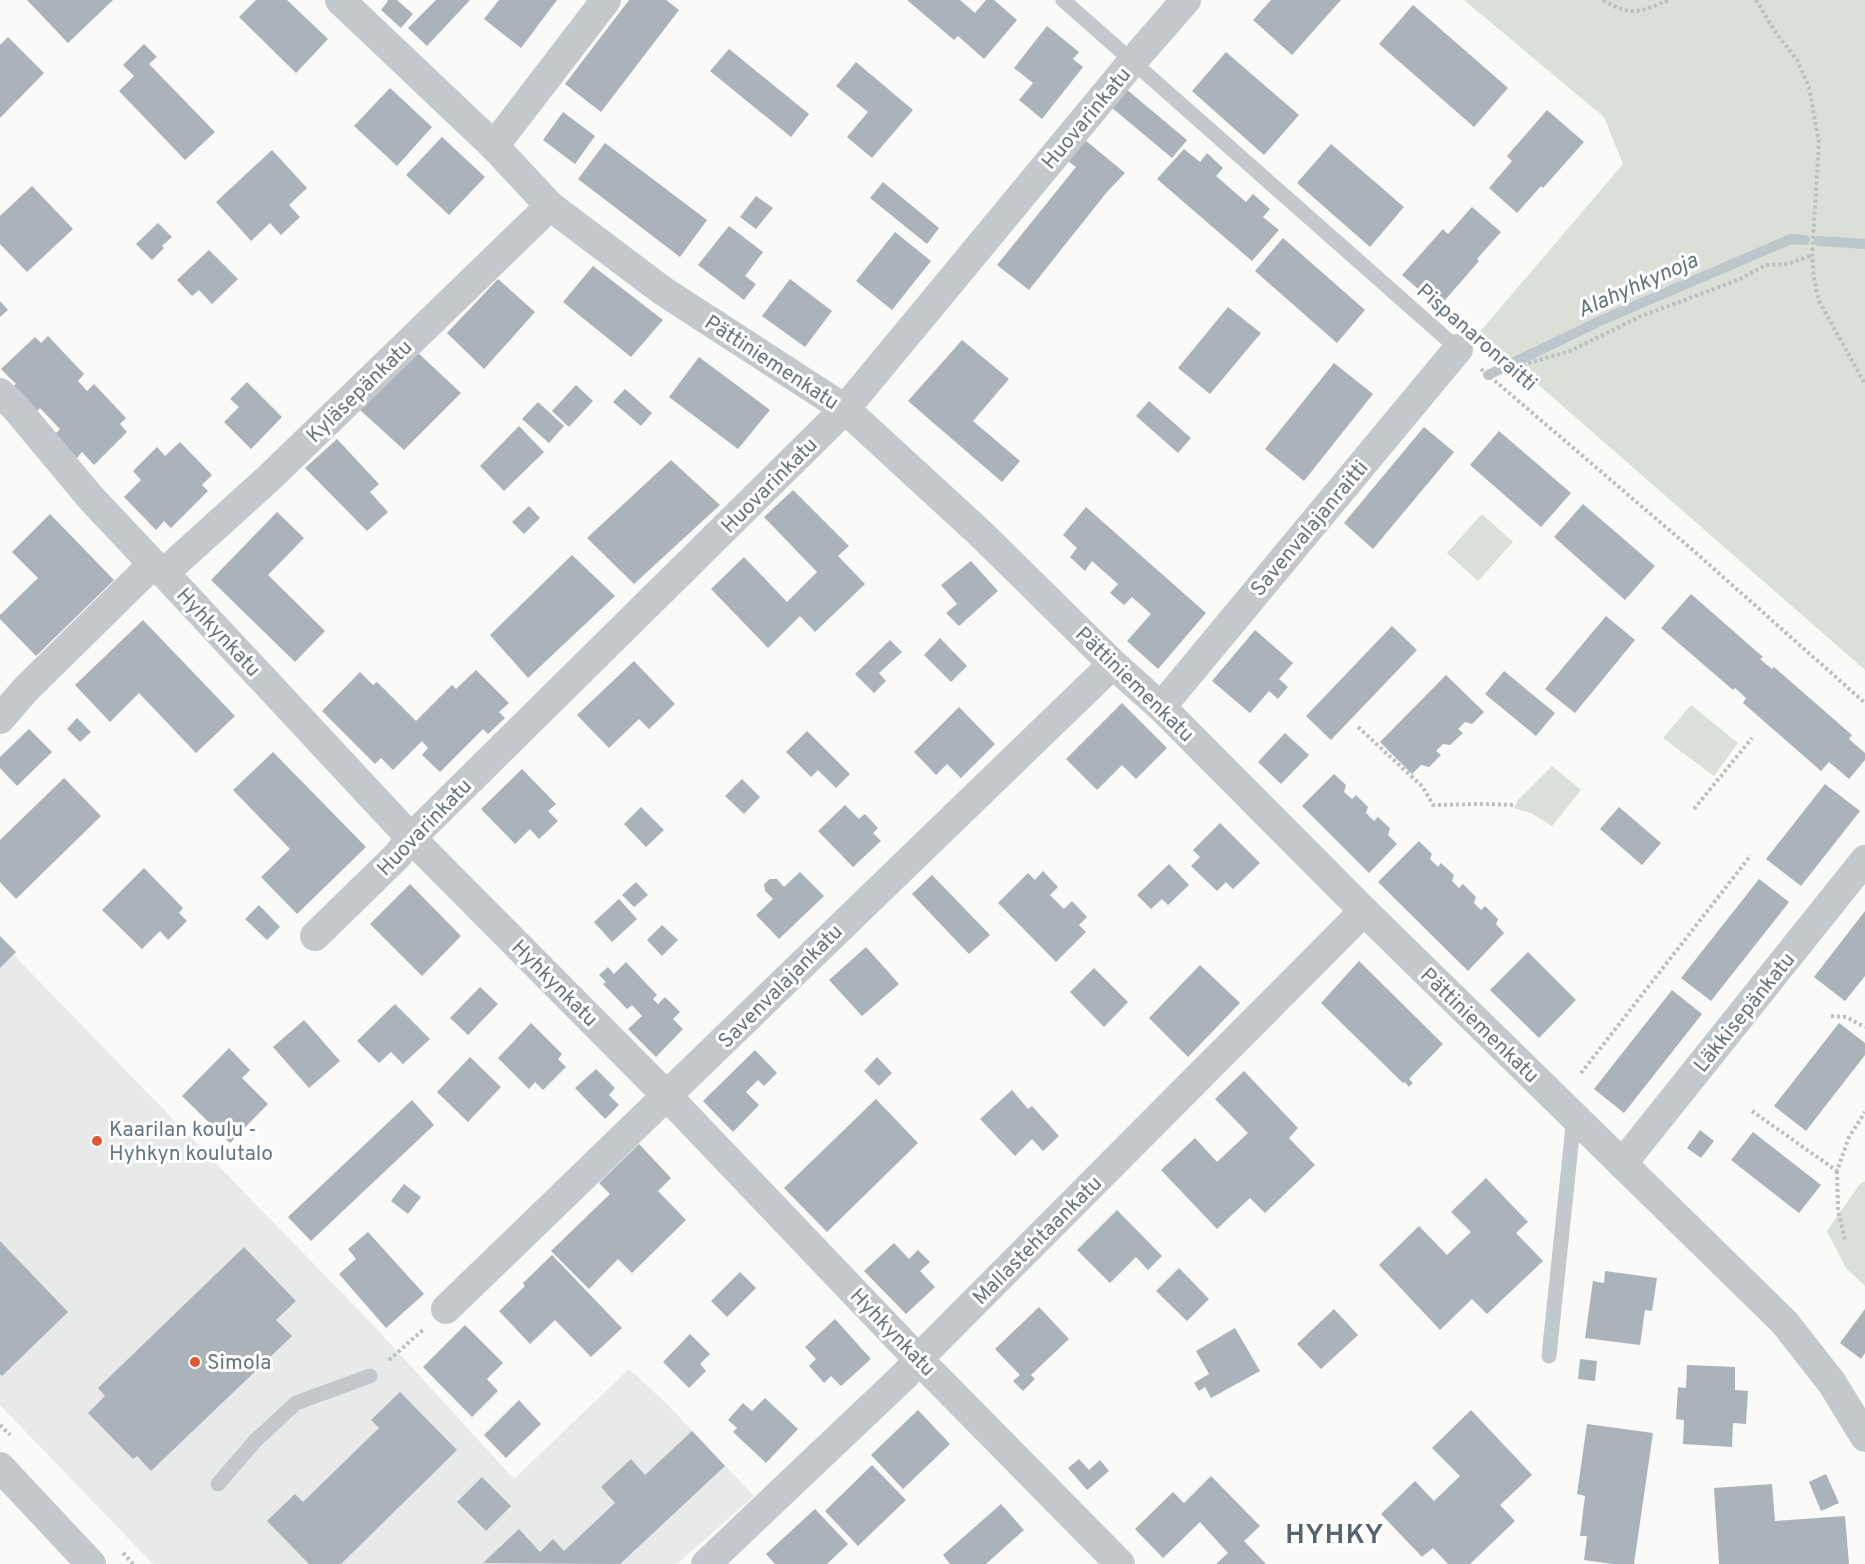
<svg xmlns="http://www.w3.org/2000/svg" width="1865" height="1564" font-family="Overpass,sans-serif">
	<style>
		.built { fill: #e8e9e9 }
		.green { fill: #dadfd7 }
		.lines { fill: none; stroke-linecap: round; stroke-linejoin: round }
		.stream { stroke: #bbc7cb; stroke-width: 10 }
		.building { fill: #aab3b9 }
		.path { stroke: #bbbfc2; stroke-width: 4; stroke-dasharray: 3 3; stroke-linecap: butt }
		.service { stroke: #c3c8cc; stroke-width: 15 }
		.minor { stroke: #c3c8cc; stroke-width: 30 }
		.poi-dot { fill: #e4572e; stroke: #fff; stroke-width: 2 }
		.labels { text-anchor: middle; stroke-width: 6; stroke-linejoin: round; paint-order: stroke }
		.street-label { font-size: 21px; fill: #657683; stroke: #fff }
		.poi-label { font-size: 21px; fill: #657683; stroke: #fff; text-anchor: start }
		.water-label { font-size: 22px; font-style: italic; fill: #60757c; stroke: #fff }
		.district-label { font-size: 27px; font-weight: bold; letter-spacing: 1.5px; fill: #57646e; stroke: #fff }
	</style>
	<rect width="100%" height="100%" fill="#fafaf8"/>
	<polygon class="built" points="0,941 374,1326 514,1479 629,1369 666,1403 754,1496 677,1564 153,1564 0,1405"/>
	<g class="green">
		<polygon points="1464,0 1865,0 1865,670 1479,333 1623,164 1604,117"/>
		<polygon points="1482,514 1513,542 1478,581 1447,553"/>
		<polygon points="1691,705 1738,743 1714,776 1663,738"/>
		<polygon points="1552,766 1581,790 1552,826 1531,813 1514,808 1518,800"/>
		<polygon points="1865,1181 1865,1286 1846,1268 1827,1231 1860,1184"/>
	</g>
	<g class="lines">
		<g class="stream">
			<polyline points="1819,241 1865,244"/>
			<polyline points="1488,375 1602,320 1791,239 1805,240"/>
		</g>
	</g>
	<g class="building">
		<polygon points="27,0 113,0 68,43"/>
		<polygon points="256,0 287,0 328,39 296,73 239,17"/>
		<polygon points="387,0 397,0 413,14 401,28 381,10 388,1"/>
		<polygon points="436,0 470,0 427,46 408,28"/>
		<polygon points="499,0 557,0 521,48 484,19"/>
		<polygon points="629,0 666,0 679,10 601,112 565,84"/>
		<polygon points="907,0 960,0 975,13 986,0 994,0 1017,20 984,59 958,36 954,40"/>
		<polygon points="1271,0 1341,0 1292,55 1253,20"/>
		<polygon points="1413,5 1508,88 1474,127 1379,44"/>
		<polygon points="1047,26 1079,52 1073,59 1083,67 1042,119 1019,100 1033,83 1014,68"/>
		<polygon points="8,37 44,73 0,118 0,45"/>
		<polygon points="144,44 157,57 149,64 215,132 185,160 119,91 134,76 123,65"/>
		<polygon points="729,49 809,114 791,137 710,71"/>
		<polygon points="1226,52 1299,115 1264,155 1192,91"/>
		<polygon points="856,62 913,110 872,158 847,137 868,112 836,86"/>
		<polygon points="390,88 432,127 397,166 354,126"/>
		<polygon points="1126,89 1187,140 1172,158 1111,107"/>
		<polygon points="1547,110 1584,142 1543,188 1541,186 1517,213 1489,188 1512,161 1507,156"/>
		<polygon points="563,112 595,136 575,164 543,140"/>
		<polygon points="442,137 485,177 449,215 406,175"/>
		<polygon points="1085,140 1125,173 1107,192 1029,290 997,265 1076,167 1068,161"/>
		<polygon points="605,143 707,220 680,257 578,179"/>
		<polygon points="1331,144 1404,207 1370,247 1297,183"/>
		<polygon points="1184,149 1200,162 1207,153 1223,168 1216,176 1246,202 1253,194 1270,209 1263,217 1279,230 1252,261 1157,179"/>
		<polygon points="272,150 307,188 289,205 300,217 281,235 270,223 251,241 216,202"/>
		<polygon points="883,182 939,228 927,244 870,198"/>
		<polygon points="32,186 73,229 27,272 0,244 0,216"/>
		<polygon points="756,196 773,208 756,229 740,217"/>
		<polygon points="1472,207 1501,232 1477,259 1479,261 1439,307 1402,275 1443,229 1448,234"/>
		<polygon points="158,223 172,237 162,246 164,248 152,260 136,244"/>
		<polygon points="729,226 763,252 745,276 756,284 744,300 698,265"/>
		<polygon points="895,232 931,261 892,310 856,281"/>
		<polygon points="1283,238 1365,310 1337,343 1255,271"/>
		<polygon points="209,250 238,279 212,304 199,290 192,296 177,280"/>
		<polygon points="593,266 663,320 631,357 563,302"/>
		<polygon points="498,279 535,312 484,369 447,333"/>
		<polygon points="790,279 832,311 805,347 762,316"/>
		<polygon points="0,301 8,310 0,317"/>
		<polygon points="1228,307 1261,333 1210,394 1178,368"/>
		<polygon points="48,336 84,374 78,381 87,391 94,384 126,418 120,424 127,432 94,465 82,452 77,458 54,435 60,429 40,408 34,414 10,389 16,384 1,369 35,337 41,343"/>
		<polygon points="962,340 1009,379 973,421 1020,461 1002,482 908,401"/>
		<polygon points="417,352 461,393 404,450 359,409"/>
		<polygon points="699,357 770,410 738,449 669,397"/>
		<polygon points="1334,363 1373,394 1304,481 1265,449"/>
		<polygon points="247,382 282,417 251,449 224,422 239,407 230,399"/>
		<polygon points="576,385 593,401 569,427 552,411"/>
		<polygon points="625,389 652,413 641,426 613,402"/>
		<polygon points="1149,401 1191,438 1178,453 1136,416"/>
		<polygon points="538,402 564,426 549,443 522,419"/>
		<polygon points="519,426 544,452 504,491 480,466"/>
		<polygon points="1424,427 1454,452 1373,549 1344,523"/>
		<polygon points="1499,431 1571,493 1541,527 1470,465"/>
		<polygon points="337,439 379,484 370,492 388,512 367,531 305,468"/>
		<polygon points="180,442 212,475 202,485 208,491 171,528 164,521 156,530 124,497 141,480 133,471 157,447 165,456"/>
		<polygon points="671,460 720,505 634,584 587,538"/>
		<polygon points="793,490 849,546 838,556 865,584 815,632 800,616 768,648 711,589 744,557 787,602 817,572 764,517"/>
		<polygon points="1583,504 1655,566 1625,600 1554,537"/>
		<polygon points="529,506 540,518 524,534 512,522"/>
		<polygon points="1086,507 1206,613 1158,669 1127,641 1151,614 1132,597 1124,605 1110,593 1118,584 1092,561 1085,571 1070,557 1077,548 1063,535"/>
		<polygon points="277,512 304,538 268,575 325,631 295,662 211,580"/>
		<polygon points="50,514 114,580 36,656 0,619 0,615 38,578 12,552"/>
		<polygon points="572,555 615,596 528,678 490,635"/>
		<polygon points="971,561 998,591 959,626 946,613 957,604 941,585"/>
		<polygon points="1691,594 1763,657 1760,659 1772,669 1774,667 1852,735 1849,739 1865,753 1865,760 1849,779 1829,762 1821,771 1743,703 1746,698 1735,688 1733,690 1661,628"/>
		<polygon points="1606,616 1635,640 1575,713 1545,689"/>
		<polygon points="143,620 235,716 196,753 139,693 110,722 75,685"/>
		<polygon points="1392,626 1417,650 1331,740 1306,716"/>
		<polygon points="1255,630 1293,663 1279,679 1288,687 1278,699 1269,691 1250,713 1212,681"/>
		<polygon points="940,638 967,666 951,682 924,655"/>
		<polygon points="890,640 902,652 879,673 886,681 874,693 855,674"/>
		<polygon points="634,661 675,704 649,729 639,719 609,748 577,715"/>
		<polygon points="476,670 509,703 499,712 505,718 488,734 483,729 440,772 422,755 428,748 422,741 393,770 381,758 375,764 322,711 360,672 373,685 377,682 416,721 452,685 456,689"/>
		<polygon points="1504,671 1555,713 1536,736 1485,694"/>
		<polygon points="1446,675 1484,712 1472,724 1465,722 1458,729 1463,733 1450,745 1443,744 1436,751 1441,755 1429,767 1421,765 1412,774 1380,742"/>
		<polygon points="1122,703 1167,748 1136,779 1122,765 1097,790 1066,759"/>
		<polygon points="959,707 995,744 961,778 947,764 936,775 914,752"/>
		<polygon points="77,718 91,732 80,742 67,729"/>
		<polygon points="29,729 52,752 17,786 0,768 0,757"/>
		<polygon points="807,731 850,774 836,788 818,770 811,777 786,752"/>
		<polygon points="1285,733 1309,755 1281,784 1258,762"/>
		<polygon points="273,752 366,847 297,914 261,877 290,849 233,790"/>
		<polygon points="522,769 556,804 548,811 558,821 539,839 530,829 515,844 481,809"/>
		<polygon points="1334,774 1346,785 1344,792 1352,799 1356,795 1368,807 1366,813 1374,821 1378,817 1390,828 1388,835 1397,844 1369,873 1302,806"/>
		<polygon points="64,778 101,816 16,899 0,882 0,840"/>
		<polygon points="742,779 760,797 744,814 725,796"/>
		<polygon points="1825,784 1860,811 1801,886 1766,859"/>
		<polygon points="845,805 859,819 865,814 878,828 873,833 881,841 853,867 818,831"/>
		<polygon points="641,807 664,830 646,847 624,824"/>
		<polygon points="1619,807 1661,843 1642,865 1600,829"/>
		<polygon points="1220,823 1260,863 1233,889 1226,882 1217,891 1191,866 1200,857 1193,850"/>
		<polygon points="1419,841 1432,854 1430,859 1438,867 1441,863 1454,875 1452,881 1459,888 1463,884 1476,897 1474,903 1481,910 1485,906 1498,919 1496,924 1504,933 1468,971 1378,882"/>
		<polygon points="1169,864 1189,885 1168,905 1162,899 1151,909 1137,895"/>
		<polygon points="144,868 183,908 179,913 187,921 168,940 160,931 142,949 102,910"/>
		<polygon points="1043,871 1058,887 1050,895 1064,909 1072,901 1087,917 1079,925 1086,932 1056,962 998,903 1028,873 1035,880"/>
		<polygon points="800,872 824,896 779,939 756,915 773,899 765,891 764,884 770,879 777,879 784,887"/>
		<polygon points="932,875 990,935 969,954 912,894"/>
		<polygon points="1759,879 1789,902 1711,1001 1681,978"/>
		<polygon points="636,882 648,895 634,907 622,895"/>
		<polygon points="410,884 461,936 422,976 370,924"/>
		<polygon points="619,899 637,919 612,942 594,922"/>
		<polygon points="259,905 280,927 267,940 245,919"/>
		<polygon points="1865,911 1865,976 1845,1001 1814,977"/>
		<polygon points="662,925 678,940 662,956 647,940"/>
		<polygon points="0,936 16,952 0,968"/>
		<polygon points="866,947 899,984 862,1016 829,980"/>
		<polygon points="1528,952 1576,1000 1539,1038 1490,990"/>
		<polygon points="1359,961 1443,1044 1409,1079 1413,1083 1409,1087 1405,1082 1403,1083 1321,1003"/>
		<polygon points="626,962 657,995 653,999 658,1004 665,997 680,1012 673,1019 683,1029 656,1057 628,1029 642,1016 632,1005 627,1009 603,984 606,982 599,975 608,967 614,974"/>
		<polygon points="1200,965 1240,1003 1188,1057 1149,1018"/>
		<polygon points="1094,968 1128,1002 1104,1027 1070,992"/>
		<polygon points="480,987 498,1004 468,1035 450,1018"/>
		<polygon points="1672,990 1702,1014 1624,1113 1594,1089"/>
		<polygon points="395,1004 430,1039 403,1064 391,1052 379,1063 357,1041"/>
		<polygon points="304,1020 340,1061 309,1088 273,1047"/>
		<polygon points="531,1023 562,1054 558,1059 566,1067 543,1090 535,1082 529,1089 498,1058"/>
		<polygon points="1839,1023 1865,1043 1865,1055 1806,1131 1774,1106"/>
		<polygon points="229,1048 250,1070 242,1078 268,1104 230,1143 182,1096"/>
		<polygon points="755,1050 777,1073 764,1086 758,1080 746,1092 759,1105 733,1132 703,1101"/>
		<polygon points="470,1057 501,1087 468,1122 437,1092"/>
		<polygon points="877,1057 892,1073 879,1086 864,1071"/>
		<polygon points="596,1069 615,1088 609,1095 619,1105 605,1119 575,1088"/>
		<polygon points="1244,1071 1298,1128 1289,1138 1315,1165 1265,1213 1250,1198 1217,1229 1161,1170 1195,1138 1217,1162 1248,1133 1215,1099"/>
		<polygon points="1012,1090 1028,1109 1032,1106 1059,1136 1043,1151 1032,1139 1015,1156 980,1119"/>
		<polygon points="876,1099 918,1143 827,1232 784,1188"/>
		<polygon points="412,1100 434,1125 311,1241 288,1217"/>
		<polygon points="1700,1130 1714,1141 1701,1158 1687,1148"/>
		<polygon points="1753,1132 1821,1185 1799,1213 1731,1160"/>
		<polygon points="639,1144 671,1178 658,1191 686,1220 632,1273 618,1259 589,1289 551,1251 610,1194 599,1183"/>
		<polygon points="1486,1178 1528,1222 1516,1233 1543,1261 1487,1314 1472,1299 1440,1330 1379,1265 1419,1226 1447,1255 1471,1232 1451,1212"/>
		<polygon points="404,1184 421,1197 408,1214 391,1201"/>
		<polygon points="1117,1210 1162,1256 1148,1270 1136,1257 1110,1283 1077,1250"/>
		<polygon points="368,1232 424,1294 386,1328 339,1274 356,1259 348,1249"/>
		<polygon points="0,1241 68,1312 2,1376 0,1374"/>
		<polygon points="894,1243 909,1259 918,1250 930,1262 920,1271 935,1287 906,1314 864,1271"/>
		<polygon points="244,1247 296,1301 276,1320 292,1336 151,1471 137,1456 133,1459 88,1413 105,1396 98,1388"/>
		<polygon points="552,1255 622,1328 591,1357 555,1320 530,1344 499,1311 525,1286 523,1283"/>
		<polygon points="1179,1268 1209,1299 1187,1321 1156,1291"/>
		<polygon points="1605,1271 1657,1278 1652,1311 1645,1310 1640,1345 1585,1338 1593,1281 1604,1283"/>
		<polygon points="740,1272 756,1288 727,1317 711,1301"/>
		<polygon points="1039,1307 1069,1339 1031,1375 1035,1379 1023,1391 1013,1381 1020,1375 995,1349"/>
		<polygon points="1334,1309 1358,1335 1321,1369 1297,1344"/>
		<polygon points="1865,1309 1865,1353 1861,1359 1840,1343"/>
		<polygon points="835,1319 871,1359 841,1386 831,1376 824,1383 809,1366 816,1359 805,1347"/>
		<polygon points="465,1325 503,1363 487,1379 498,1391 472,1417 423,1367"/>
		<polygon points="1235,1328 1260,1371 1211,1398 1205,1387 1199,1391 1194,1383 1209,1374 1196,1351"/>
		<polygon points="690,1334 710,1354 700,1364 706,1371 689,1388 663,1362"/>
		<polygon points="1580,1359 1597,1361 1595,1381 1578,1379"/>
		<polygon points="1687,1365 1735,1367 1735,1390 1748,1391 1746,1424 1733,1423 1732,1447 1683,1444 1684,1420 1676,1419 1678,1387 1686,1388"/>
		<polygon points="400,1392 457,1450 341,1564 309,1564 267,1521 295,1494 303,1502 379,1428 371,1420"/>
		<polygon points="765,1398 798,1429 766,1463 733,1432 737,1428 728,1420 743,1403 752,1411"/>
		<polygon points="519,1400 541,1424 506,1458 484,1435"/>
		<polygon points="918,1410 950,1444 903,1489 871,1455"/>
		<polygon points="1471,1410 1532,1475 1500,1505 1515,1521 1470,1564 1448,1564 1433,1548 1422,1557 1381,1514 1415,1481 1434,1501 1460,1476 1432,1448"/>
		<polygon points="1587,1424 1653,1433 1634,1564 1613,1564 1584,1560 1587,1536 1580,1536 1585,1496 1577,1494"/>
		<polygon points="692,1431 725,1466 620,1564 483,1563 519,1529 540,1552 553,1539 564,1551 615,1503 601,1487 631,1459 645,1475"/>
		<polygon points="1079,1459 1089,1470 1100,1460 1109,1471 1087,1490 1068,1468"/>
		<polygon points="872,1465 906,1500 858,1546 825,1511"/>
		<polygon points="1826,1474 1839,1503 1821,1511 1809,1482"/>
		<polygon points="1211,1476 1260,1526 1244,1541 1266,1564 1216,1564 1228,1553 1200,1522 1163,1558 1135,1529 1173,1492 1184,1503"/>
		<polygon points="482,1477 511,1506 486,1531 457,1502"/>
		<polygon points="1772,1484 1775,1521 1845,1516 1849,1564 1719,1564 1714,1488"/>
		<polygon points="1001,1504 1024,1530 986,1564 950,1564 943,1555"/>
		<polygon points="815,1509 848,1544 827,1564 775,1564 766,1554"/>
	</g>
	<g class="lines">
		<g class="path">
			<path d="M 1603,0 C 1633,18 1640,11 1670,0"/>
			<polyline points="1756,0 1776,33 1797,60 1809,87 1819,143 1812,255 1814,278 1819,301 1865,384"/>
			<polyline points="1481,369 1695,552 1865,703"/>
			<polyline points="1488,375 1570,351 1639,317 1738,280 1766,265 1788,264 1812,255"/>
			<polyline points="1358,727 1423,787 1433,805 1483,804 1515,805"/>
			<polyline points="1694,809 1752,738"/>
			<polyline points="1831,1016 1846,1017 1865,1027"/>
			<polyline points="1581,1073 1751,855"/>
			<polyline points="1752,1111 1837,1171 1849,1137 1865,1112"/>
			<polyline points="1837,1171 1838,1210 1845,1240"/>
			<polyline points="389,1360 424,1329"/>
			<polyline points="0,1425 10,1435"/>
			<polyline points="123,1553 133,1564"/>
		</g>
		<g class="service">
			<polyline points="1063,0 1458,349"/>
			<polyline points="1549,1356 1574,1117"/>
			<polyline points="218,1484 256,1440 296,1403 370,1376"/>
		</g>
		<g class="minor">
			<polyline points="340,0 494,146 550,206 663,291 845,409 981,534 1113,664 1161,707 1364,911 1785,1323 1832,1383 1865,1437"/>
			<polyline points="494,146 606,0"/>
			<polyline points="0,393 15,407 90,497 153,564 164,573 411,838 668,1097 918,1359 1120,1564"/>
			<polyline points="164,573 269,478 550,206"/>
			<polyline points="1161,707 1458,349"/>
			<polyline points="0,719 26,689 153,564"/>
			<polyline points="315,936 397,856 411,838 845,409 1132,62 1186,0"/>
			<polyline points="1622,1164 1865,860"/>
			<path d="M 446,1309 C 670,1095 890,878 1113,664"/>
			<polyline points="0,1467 91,1564"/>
			<polyline points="706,1564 906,1374 918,1359 1364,911"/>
		</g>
	</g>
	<g class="poi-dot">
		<circle cx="97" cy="1141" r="6"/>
		<circle cx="195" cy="1362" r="6"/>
	</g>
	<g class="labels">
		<g class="street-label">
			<text transform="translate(1086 118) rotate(-50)" y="7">Huovarinkatu</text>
			<text transform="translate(1477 337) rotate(41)" y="7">Pispanaronraitti</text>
			<text transform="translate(772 362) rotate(33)" y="7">Pättiniemenkatu</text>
			<text transform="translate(359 391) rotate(-44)" y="7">Kyläsepänkatu</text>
			<text transform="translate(769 485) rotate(-45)" y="7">Huovarinkatu</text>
			<text transform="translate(1309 528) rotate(-50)" y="7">Savenvalajanraitti</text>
			<text transform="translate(219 632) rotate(47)" y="7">Hyhkynkatu</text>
			<text transform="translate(1135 684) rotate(44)" y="7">Pättiniemenkatu</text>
			<text transform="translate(424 827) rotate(-46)" y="7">Huovarinkatu</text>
			<text transform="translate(555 983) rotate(45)" y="7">Hyhkynkatu</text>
			<text transform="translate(780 986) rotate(-45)" y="7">Savenvalajankatu</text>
			<text transform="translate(1744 1012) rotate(-51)" y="7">Läkkisepänkatu</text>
			<text transform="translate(1480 1025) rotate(44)" y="7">Pättiniemenkatu</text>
			<text transform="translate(1037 1240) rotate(-45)" y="7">Mallastehtaankatu</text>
			<text transform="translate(893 1332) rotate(46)" y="7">Hyhkynkatu</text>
		</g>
		<g class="poi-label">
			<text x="109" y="1136">Kaarilan koulu -<tspan x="109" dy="24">Hyhkyn koulutalo</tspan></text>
			<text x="207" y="1369">Simola</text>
		</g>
		<g class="water-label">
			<text transform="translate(1637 284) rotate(-24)" y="8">Alahyhkynoja</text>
		</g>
		<g class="district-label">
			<text x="1335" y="1543">HYHKY</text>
		</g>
	</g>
</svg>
